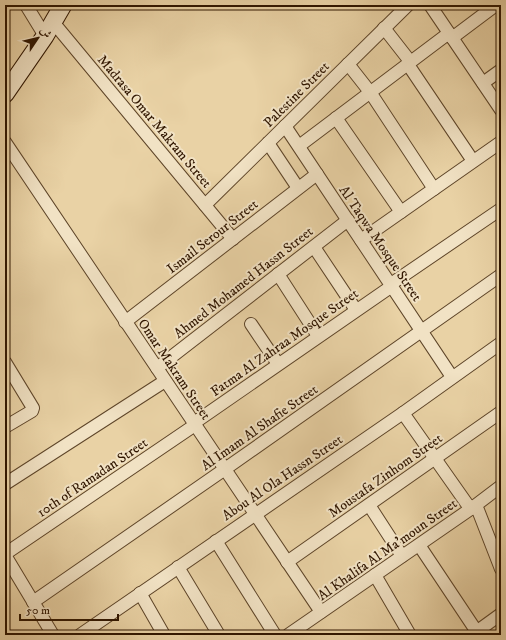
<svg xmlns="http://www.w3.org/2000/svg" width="506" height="640" font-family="'IM FELL DW Pica',Amiri,serif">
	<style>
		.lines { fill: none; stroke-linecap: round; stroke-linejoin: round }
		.street-casing { stroke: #5e4529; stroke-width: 14 }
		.secondary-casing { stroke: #301600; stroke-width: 19 }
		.street { stroke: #f1e2c4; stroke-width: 12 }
		.secondary { stroke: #f1e2c4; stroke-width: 17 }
		.labels { text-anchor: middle; stroke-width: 4; stroke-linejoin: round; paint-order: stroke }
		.street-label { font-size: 14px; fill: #301600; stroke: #f1e2c4 }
	</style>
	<rect width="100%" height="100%" fill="#e9d2a5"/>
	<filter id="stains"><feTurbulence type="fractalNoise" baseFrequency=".005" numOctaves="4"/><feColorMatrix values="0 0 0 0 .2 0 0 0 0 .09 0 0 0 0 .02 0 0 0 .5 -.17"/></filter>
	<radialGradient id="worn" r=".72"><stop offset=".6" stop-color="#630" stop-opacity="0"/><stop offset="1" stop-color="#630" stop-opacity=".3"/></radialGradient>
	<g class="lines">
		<defs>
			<g id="street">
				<polyline points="26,5 45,36"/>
				<polyline points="430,5 501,110"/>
				<polyline points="53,22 233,239"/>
				<polyline points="384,28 409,60 409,66 473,161"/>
				<polyline points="452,38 496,5"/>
				<polyline points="348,64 370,92 434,189"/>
				<polyline points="483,83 501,70"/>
				<polyline points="336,118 401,212"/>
				<polyline points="285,126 452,377"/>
				<polyline points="5,142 321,612"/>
				<polyline points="268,143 298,188"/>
				<polyline points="299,146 449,33"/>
				<polyline points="205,205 408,5"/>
				<polyline points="361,240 501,142"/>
				<polyline points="314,247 356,310"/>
				<polyline points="278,274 318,336"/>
				<polyline points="391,284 501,209"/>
				<polyline points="125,322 317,174"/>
				<polyline points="251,324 278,364"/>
				<polyline points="5,362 33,408 32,411 5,427"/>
				<polyline points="157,368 348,220"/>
				<polyline points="403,413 467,504 472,508 478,510 501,569"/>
				<polyline points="194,423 392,286"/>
				<polyline points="5,484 165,381"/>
				<polyline points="369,505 402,556"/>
				<polyline points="216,541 275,635"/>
				<polyline points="419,545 477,632"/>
				<polyline points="5,554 195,425"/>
				<polyline points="5,555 53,635"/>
				<polyline points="287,562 501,412"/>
				<polyline points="178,567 219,635"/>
				<polyline points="375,575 410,635"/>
				<polyline points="140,593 164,635"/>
				<polyline points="33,602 225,469 501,275"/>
				<polyline points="80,635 403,413 501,343"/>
				<polyline points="288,635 472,508 501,486"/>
				<polyline points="472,635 501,614"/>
			</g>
			<polyline id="secondary" points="5,94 45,36 63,5"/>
		</defs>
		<use href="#street" class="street-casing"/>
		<use href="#secondary" class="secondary-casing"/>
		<use href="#street" class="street"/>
		<use href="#secondary" class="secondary"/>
	</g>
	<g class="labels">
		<g class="street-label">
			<text transform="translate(296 94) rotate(-45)" y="5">Palestine Street</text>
			<text transform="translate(155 121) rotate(50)" y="5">Madrasa Omar Makram Street</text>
			<text transform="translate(212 236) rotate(-38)" y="5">Ismail Serour Street</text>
			<text transform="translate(381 243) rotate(56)" y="5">Al Taqwa Mosque Street</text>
			<text transform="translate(243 282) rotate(-38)" y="5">Ahmed Mohamed Hassn Street</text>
			<text transform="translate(284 342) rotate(-35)" y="5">Fatma Al Zahraa Mosque Street</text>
			<text transform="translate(175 369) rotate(56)" y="5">Omar Makram Street</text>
			<text transform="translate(259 427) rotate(-35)" y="5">Al Imam Al Shafie Street</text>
			<text transform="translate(385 475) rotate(-35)" y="5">Moustafa Zinhom Street</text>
			<text transform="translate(92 477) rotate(-34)" y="5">10th of Ramadan Street</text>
			<text transform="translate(282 477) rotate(-34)" y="5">Abou Al Ola Hassn Street</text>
			<text transform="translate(387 549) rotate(-35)" y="5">Al Khalifa Al Ma'moun Street</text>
		</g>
	</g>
	<rect width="506" height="640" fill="none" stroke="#e9d2a5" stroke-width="20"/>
	<rect x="6" y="6" width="494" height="628" fill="none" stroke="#301600" stroke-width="2"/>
	<rect x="10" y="10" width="486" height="620" fill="none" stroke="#301600"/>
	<g transform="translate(38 38) rotate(55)" stroke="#f1e2c4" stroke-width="3" paint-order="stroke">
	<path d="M0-3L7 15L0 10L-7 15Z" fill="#301600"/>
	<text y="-6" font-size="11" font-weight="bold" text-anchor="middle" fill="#301600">ش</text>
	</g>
	<path d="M20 614v6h98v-6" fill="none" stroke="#301600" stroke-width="2"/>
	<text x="26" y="614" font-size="12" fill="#301600" stroke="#f1e2c4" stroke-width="3" paint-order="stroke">50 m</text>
	<rect width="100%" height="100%" filter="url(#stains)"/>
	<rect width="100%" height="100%" fill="url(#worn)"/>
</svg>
